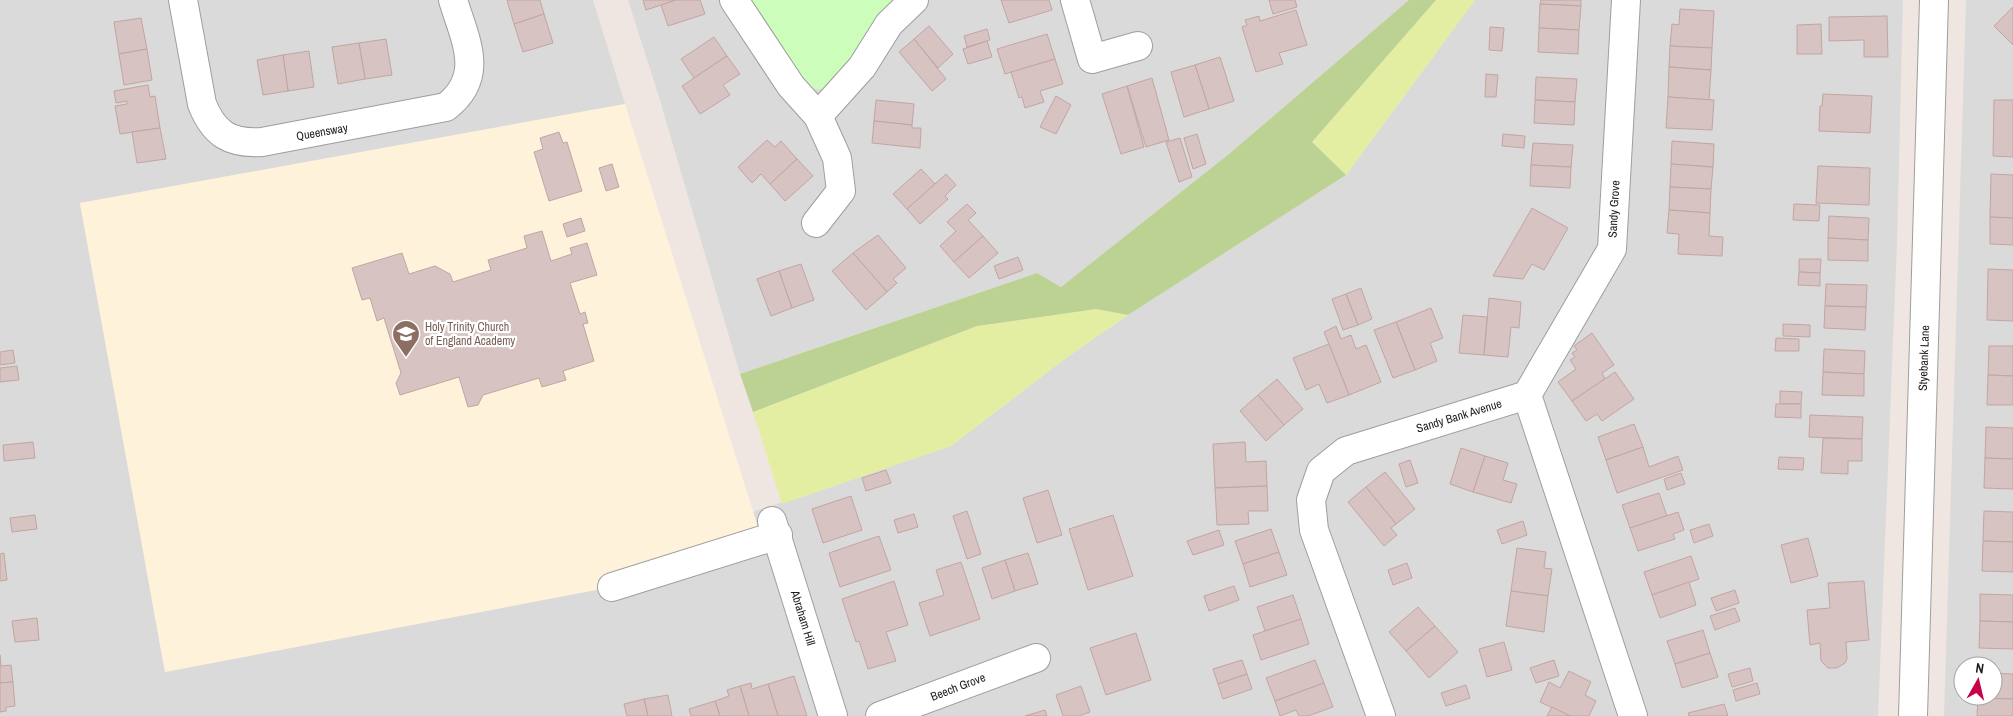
<svg xmlns="http://www.w3.org/2000/svg" width="2013" height="716" font-family="'Archivo Narrow',sans-serif">
	<style>
		.residential { fill: #dbdada; fill-rule: evenodd }
		.education { fill: #fff2db }
		.grass { fill: #e3eea3 }
		.forest { fill: #bcd293 }
		.park { fill: #cdfdba }
		.building { fill: #d6c3c2; stroke: #c2a5a3 }
		.lines { fill: none; stroke-linecap: round; stroke-linejoin: round }
		.minor-casing { stroke: #9e9e9e; stroke-width: 30 }
		.minor { stroke: #fff; stroke-width: 28 }
		.labels { text-anchor: middle; stroke-width: 4.5; stroke-linejoin: round; paint-order: stroke }
		.street-label { font-size: 12px; fill: #1d1d1d; stroke: #fff }
		.education-label { font-size: 12px; fill: #785e54; stroke: #fff; text-anchor: start }
	</style>
	<rect width="100%" height="100%" fill="#efe6e2"/>
	<g class="residential">
		<polygon points="0,0 593,0 625,104 80,203 165,672 762,540 753,512 951,446 1066,358 1128,315 1346,175 1475,0 1903,0 1897,243 1878,716 0,716"/>
		<polygon points="628,0 1409,0 1229,154 1061,287 1037,273 740,374 659,97"/>
		<path d="M 1966,0 L 2013,0 L 2013,716 L 1944,716 ZM 1963,666 L 1993,666 L 1993,696 L 1963,696 Z"/>
	</g>
	<polygon class="education" points="625,104 762,540 612,587 165,672 80,203"/>
	<g class="grass">
		<polygon points="1436,0 1475,0 1346,175 1312,142"/>
		<polygon points="1096,309 1128,315 1066,358 951,446 782,504 753,412 977,326"/>
	</g>
	<polygon class="forest" points="1409,0 1436,0 1312,142 1346,175 1128,315 1096,309 977,326 753,412 740,374 1037,273 1061,287 1229,154"/>
	<path class="park" d="M 751,0 L 902,0 L 826,88 C 819,90 813,90 807,85 C 789,70 760,22 751,0 Z"/>
	<g class="building">
		<polygon points="507,0 540,0 544,14 514,24"/>
		<polygon points="643,0 676,0 646,10"/>
		<polygon points="676,0 700,0 705,14 668,26 661,5"/>
		<polygon points="1001,0 1049,0 1052,10 1009,23"/>
		<polygon points="1269,0 1295,0 1297,7 1273,14"/>
		<polygon points="1541,0 1581,0 1581,6 1540,4"/>
		<polygon points="1540,4 1581,6 1579,30 1539,28"/>
		<polygon points="2013,7 2013,45 1994,26"/>
		<polygon points="1680,9 1714,11 1712,48 1670,46 1672,24 1679,25"/>
		<polygon points="1296,10 1307,45 1279,53 1283,64 1256,72 1242,27 1247,25 1245,20 1259,16 1260,21"/>
		<polygon points="544,14 553,43 523,52 514,24"/>
		<polygon points="1887,16 1888,57 1864,57 1864,40 1829,41 1829,17"/>
		<polygon points="141,18 147,49 119,54 114,22"/>
		<polygon points="1821,24 1822,54 1797,54 1797,25"/>
		<polygon points="929,26 953,54 938,68 914,39"/>
		<polygon points="1490,27 1504,28 1502,51 1489,50"/>
		<polygon points="1539,28 1579,30 1578,54 1538,52"/>
		<polygon points="987,29 990,40 967,47 964,36"/>
		<polygon points="1047,34 1055,59 1005,74 997,49"/>
		<polygon points="714,37 727,56 694,78 681,59"/>
		<polygon points="386,39 392,75 365,79 359,43"/>
		<polygon points="914,39 946,79 932,91 899,52"/>
		<polygon points="987,41 992,57 968,64 963,49"/>
		<polygon points="359,43 365,79 338,84 332,47"/>
		<polygon points="1670,46 1712,48 1711,70 1669,67"/>
		<polygon points="147,49 152,80 124,85 119,54"/>
		<polygon points="309,51 314,87 288,91 283,55"/>
		<polygon points="283,55 288,91 263,95 257,60"/>
		<polygon points="727,56 740,74 723,85 730,95 700,114 682,86"/>
		<polygon points="1220,57 1234,101 1209,109 1195,65"/>
		<polygon points="1055,59 1063,84 1040,91 1044,102 1025,108 1022,97 1019,98 1011,72"/>
		<polygon points="1195,65 1209,109 1184,117 1171,72"/>
		<polygon points="1669,67 1711,70 1709,100 1668,97"/>
		<polygon points="1486,74 1498,75 1496,97 1485,97"/>
		<polygon points="1536,77 1577,79 1575,102 1535,100"/>
		<polygon points="1152,78 1169,140 1146,147 1127,86"/>
		<polygon points="148,85 150,97 155,96 160,128 120,134 115,106 127,104 127,101 116,103 114,91"/>
		<polygon points="1127,86 1144,147 1121,154 1102,94"/>
		<polygon points="1823,94 1872,96 1870,133 1819,131 1820,106 1822,106"/>
		<polygon points="1056,96 1071,105 1056,134 1040,127"/>
		<polygon points="1668,97 1714,100 1712,130 1666,128"/>
		<polygon points="876,100 914,104 912,125 874,121"/>
		<polygon points="1535,100 1575,102 1574,125 1534,123"/>
		<polygon points="1994,100 2013,100 2013,157 1993,156"/>
		<polygon points="874,121 912,125 912,128 921,128 920,148 872,143"/>
		<polygon points="160,128 166,159 137,163 132,132"/>
		<polygon points="559,132 563,143 567,142 582,191 549,201 534,152 543,149 540,138"/>
		<polygon points="1197,134 1206,164 1193,169 1184,138"/>
		<polygon points="1503,134 1525,136 1524,148 1502,146"/>
		<polygon points="1180,138 1192,177 1179,182 1166,142"/>
		<polygon points="767,140 775,147 781,141 797,159 770,184 761,174 752,183 738,167"/>
		<polygon points="1672,141 1714,144 1713,167 1671,164"/>
		<polygon points="1533,143 1573,145 1571,167 1531,165"/>
		<polygon points="797,159 813,176 785,201 770,184"/>
		<polygon points="612,164 619,187 606,191 599,168"/>
		<polygon points="1671,164 1713,167 1711,189 1670,187"/>
		<polygon points="1531,165 1571,167 1570,188 1530,186"/>
		<polygon points="1818,166 1870,168 1869,205 1816,203"/>
		<polygon points="921,169 935,184 907,209 893,194"/>
		<polygon points="946,174 956,185 945,196 948,199 920,224 907,209"/>
		<polygon points="1991,174 2013,175 2013,218 1990,217"/>
		<polygon points="1670,187 1711,189 1710,213 1669,210"/>
		<polygon points="967,204 976,213 968,220 983,236 954,262 940,246 956,231 947,222"/>
		<polygon points="1794,204 1820,205 1819,221 1793,220"/>
		<polygon points="1532,208 1568,228 1544,270 1532,264 1523,279 1493,276"/>
		<polygon points="1669,210 1710,213 1709,236 1723,237 1722,256 1678,254 1679,234 1667,233"/>
		<polygon points="1829,216 1869,218 1868,240 1828,238"/>
		<polygon points="1990,217 2013,218 2013,245 1990,244"/>
		<polygon points="581,218 585,231 567,237 563,224"/>
		<polygon points="542,231 551,261 572,254 570,248 587,243 597,275 570,283 580,314 585,312 588,323 583,324 594,361 563,371 566,380 542,387 539,378 483,395 478,405 468,407 459,377 400,395 396,383 401,373 384,318 377,321 370,298 362,300 352,268 402,253 409,274 435,266 450,274 453,282 491,270 488,260 527,248 524,236"/>
		<polygon points="878,235 906,268 893,279 897,283 887,292 853,253"/>
		<polygon points="983,236 998,253 969,278 954,262"/>
		<polygon points="1828,238 1868,240 1868,261 1828,260"/>
		<polygon points="853,253 887,292 866,310 832,271"/>
		<polygon points="1018,257 1023,270 999,279 994,266"/>
		<polygon points="1799,259 1821,259 1820,273 1799,272"/>
		<polygon points="801,264 814,300 792,308 779,271"/>
		<polygon points="1988,269 2013,270 2013,321 1987,320"/>
		<polygon points="779,271 792,308 771,316 757,279"/>
		<polygon points="1799,272 1820,273 1820,286 1798,285"/>
		<polygon points="1826,284 1867,285 1866,307 1825,306"/>
		<polygon points="1361,288 1372,319 1358,325 1346,294"/>
		<polygon points="1346,294 1358,325 1343,330 1332,299"/>
		<polygon points="1489,298 1521,302 1519,328 1511,327 1508,357 1484,355"/>
		<polygon points="1825,306 1866,307 1865,330 1824,328"/>
		<polygon points="1431,308 1443,338 1430,343 1437,361 1415,370 1396,322"/>
		<polygon points="1463,315 1487,317 1484,355 1459,353"/>
		<polygon points="1396,322 1415,370 1393,378 1374,330"/>
		<polygon points="1783,324 1810,325 1810,337 1783,336"/>
		<polygon points="1336,326 1341,339 1351,335 1356,349 1366,345 1381,382 1349,395 1324,332"/>
		<polygon points="1592,333 1614,365 1602,373 1605,379 1572,401 1558,382 1576,369 1570,360 1575,357 1572,353 1577,350 1574,346"/>
		<polygon points="1776,338 1799,339 1799,351 1775,351"/>
		<polygon points="1329,344 1349,395 1327,403 1319,384 1306,390 1293,358"/>
		<polygon points="1989,346 2013,346 2013,376 1988,375"/>
		<polygon points="1824,349 1865,351 1864,374 1823,372"/>
		<polygon points="13,350 15,363 0,365 0,352"/>
		<polygon points="17,366 19,380 0,382 0,368"/>
		<polygon points="1615,372 1634,399 1602,421 1597,414 1586,421 1572,401"/>
		<polygon points="1823,372 1864,374 1864,396 1822,395"/>
		<polygon points="1988,375 2013,376 2013,405 1987,405"/>
		<polygon points="1277,379 1303,409 1284,425 1258,395"/>
		<polygon points="1780,391 1802,392 1801,404 1780,404"/>
		<polygon points="1258,395 1284,425 1266,441 1240,411"/>
		<polygon points="1776,404 1801,404 1801,418 1775,417"/>
		<polygon points="1810,415 1863,417 1862,439 1809,437"/>
		<polygon points="1634,424 1643,447 1606,460 1598,437"/>
		<polygon points="1986,427 2013,428 2013,459 1985,458"/>
		<polygon points="1823,438 1862,439 1862,461 1848,461 1848,474 1821,473"/>
		<polygon points="33,442 35,458 4,461 3,445"/>
		<polygon points="1245,442 1246,462 1266,461 1267,486 1215,488 1213,444"/>
		<polygon points="1643,447 1649,467 1678,456 1683,470 1617,493 1606,460"/>
		<polygon points="1461,448 1485,456 1473,492 1450,484"/>
		<polygon points="1485,456 1508,463 1503,480 1517,484 1511,503 1473,492"/>
		<polygon points="1779,457 1804,458 1803,470 1778,469"/>
		<polygon points="1985,458 2013,459 2013,489 1984,488"/>
		<polygon points="1410,460 1418,483 1406,487 1399,464"/>
		<polygon points="886,470 891,483 866,491 862,478"/>
		<polygon points="1385,472 1415,509 1396,524 1366,487"/>
		<polygon points="1681,473 1685,484 1667,490 1664,479"/>
		<polygon points="1267,486 1268,511 1248,511 1249,524 1217,525 1215,488"/>
		<polygon points="1366,487 1396,524 1391,528 1397,535 1384,546 1348,502"/>
		<polygon points="1048,490 1062,535 1037,543 1023,498"/>
		<polygon points="1659,493 1667,516 1630,528 1622,505"/>
		<polygon points="851,496 862,530 823,543 812,509"/>
		<polygon points="967,511 981,554 967,559 953,516"/>
		<polygon points="1984,511 2013,512 2013,542 1983,541"/>
		<polygon points="1678,512 1684,530 1673,534 1675,539 1638,551 1630,528"/>
		<polygon points="914,514 918,527 898,533 894,520"/>
		<polygon points="35,515 37,529 12,532 10,518"/>
		<polygon points="1113,515 1133,576 1088,590 1069,529"/>
		<polygon points="1523,521 1527,535 1502,544 1497,530"/>
		<polygon points="1709,524 1713,536 1694,543 1690,530"/>
		<polygon points="1271,529 1279,552 1243,564 1235,541"/>
		<polygon points="1219,530 1224,545 1193,555 1187,541"/>
		<polygon points="879,536 891,570 840,587 829,553"/>
		<polygon points="1808,538 1818,576 1791,583 1781,545"/>
		<polygon points="1983,541 2013,542 2013,572 1982,571"/>
		<polygon points="1517,548 1546,552 1544,568 1552,569 1548,596 1511,591"/>
		<polygon points="1279,552 1287,575 1250,587 1243,564"/>
		<polygon points="4,553 7,580 0,581 0,554"/>
		<polygon points="1028,553 1038,584 1015,591 1005,560"/>
		<polygon points="1691,556 1699,579 1652,595 1644,572"/>
		<polygon points="1005,560 1015,591 992,599 982,568"/>
		<polygon points="961,562 980,619 930,636 919,603 944,595 936,570"/>
		<polygon points="1407,563 1412,578 1393,585 1388,570"/>
		<polygon points="894,581 908,625 886,632 896,661 868,669 859,641 856,642 842,599"/>
		<polygon points="1864,581 1869,640 1846,642 1847,659 1845,663 1837,668 1828,668 1821,661 1820,643 1810,645 1807,610 1830,608 1828,583"/>
		<polygon points="1689,582 1696,605 1660,618 1652,595"/>
		<polygon points="1234,586 1239,600 1209,611 1204,596"/>
		<polygon points="1735,590 1739,603 1716,611 1711,598"/>
		<polygon points="1511,591 1548,596 1544,632 1506,626"/>
		<polygon points="1980,594 2013,595 2013,622 1980,621"/>
		<polygon points="1293,595 1301,619 1265,631 1257,607"/>
		<polygon points="1418,607 1435,626 1406,651 1389,632"/>
		<polygon points="1735,608 1740,621 1715,630 1710,616"/>
		<polygon points="37,618 39,640 15,642 12,621"/>
		<polygon points="1301,619 1309,644 1261,660 1253,635"/>
		<polygon points="1980,621 2013,622 2013,649 1979,648"/>
		<polygon points="1435,626 1458,652 1429,678 1406,651"/>
		<polygon points="1703,630 1710,653 1675,664 1667,641"/>
		<polygon points="1136,633 1151,680 1106,695 1090,648"/>
		<polygon points="1504,642 1512,670 1487,677 1479,649"/>
		<polygon points="1710,653 1718,677 1682,688 1675,664"/>
		<polygon points="0,655 1,666 11,665 13,682 0,683"/>
		<polygon points="1242,660 1247,674 1218,684 1213,669"/>
		<polygon points="1315,660 1324,683 1275,701 1266,678"/>
		<polygon points="1554,660 1559,676 1536,683 1530,668"/>
		<polygon points="1750,668 1753,681 1732,687 1728,674"/>
		<polygon points="1569,671 1591,682 1585,695 1596,701 1589,716 1570,716 1540,702 1549,682 1560,688"/>
		<polygon points="1993,673 2013,674 2013,699 1978,698 1978,696 1993,696"/>
		<polygon points="1247,674 1252,689 1223,699 1218,684"/>
		<polygon points="794,676 807,716 778,716 768,684"/>
		<polygon points="13,682 15,706 6,707 6,711 0,712 0,683"/>
		<polygon points="751,683 752,689 768,684 778,716 749,716 740,686"/>
		<polygon points="1324,683 1333,707 1308,716 1299,716 1296,710 1280,716 1275,701"/>
		<polygon points="1757,683 1760,694 1736,701 1733,690"/>
		<polygon points="1466,685 1470,698 1446,706 1441,693"/>
		<polygon points="740,686 749,716 720,716 715,701 729,696 727,690"/>
		<polygon points="1081,686 1090,712 1079,716 1063,716 1056,695"/>
		<polygon points="668,695 672,716 648,716 644,699"/>
		<polygon points="1978,698 2013,699 2013,716 1977,716"/>
		<polygon points="644,699 648,716 627,716 624,704"/>
		<polygon points="715,701 720,716 691,716 689,709"/>
		<polygon points="1724,704 1728,716 1689,716 1688,713"/>
		<polygon points="1552,707 1570,716 1547,716"/>
		<polygon points="1045,710 1047,716 1025,716"/>
	</g>
	<g class="lines">
		<defs>
			<g id="minor">
				<path d="M 183,0 L 202,104 C 214,134 230,144 262,142 L 446,107 C 486,76 465,40 453,0"/>
				<polyline points="734,0 791,86 818,116 837,158 841,191 816,223"/>
				<polyline points="1075,0 1092,59 1138,46"/>
				<polyline points="818,116 862,67 889,24 914,0"/>
				<polyline points="1527,395 1612,249 1626,0"/>
				<polyline points="772,521 833,716"/>
				<polyline points="612,587 778,535"/>
				<polyline points="880,716 1036,658"/>
				<polyline points="1381,716 1314,530 1311,500 1321,471 1346,451 1527,395 1633,716"/>
				<polyline points="1913,716 1934,0"/>
			</g>
		</defs>
		<use href="#minor" class="minor-casing"/>
		<use href="#minor" class="minor"/>
	</g>
	<defs>
		<symbol id="school-pin" viewBox="-11 -11 22 30"><path d="M0 17L-7.5 6A9.5 9.5 0 1 1 7.5 6Z" fill="#8d6e63" stroke="#fff"/><path d="M0-5L7-2L0 1L-7-2ZM-4 1L0 2.5L4 1V4Q0 6-4 4Z" fill="#fff"/></symbol>
	</defs>
	<g fill-rule="evenodd">
		<use href="#school-pin" x="390" y="318" width="32" height="43"/>
	</g>
	<g class="labels">
		<g class="street-label">
			<text transform="translate(322 132) rotate(-10)" y="4">Queensway</text>
			<text transform="translate(1614 209) rotate(-87)" y="4">Sandy Grove</text>
			<text transform="translate(1924 358) rotate(-88)" y="4">Styebank Lane</text>
			<text transform="translate(1459 416) rotate(-17)" y="4">Sandy Bank Avenue</text>
			<text transform="translate(803 618) rotate(73)" y="4">Abraham Hill</text>
			<text transform="translate(958 687) rotate(-21)" y="4">Beech Grove</text>
		</g>
		<g class="education-label">
			<text x="425" y="331">Holy Trinity Church<tspan x="425" dy="14">of England Academy</tspan></text>
		</g>
	</g>
	<g transform="translate(1978 681) rotate(8)"><circle r="24" fill="#ffffff" stroke="#a5a5a5"/>
	<path d="M0-4L9 19L0 12L-9 19Z" fill="#ca004a"/>
	<text y="-8" font-size="14" font-weight="bold" text-anchor="middle" fill="#1d1d1d">N</text>
	</g>
</svg>
